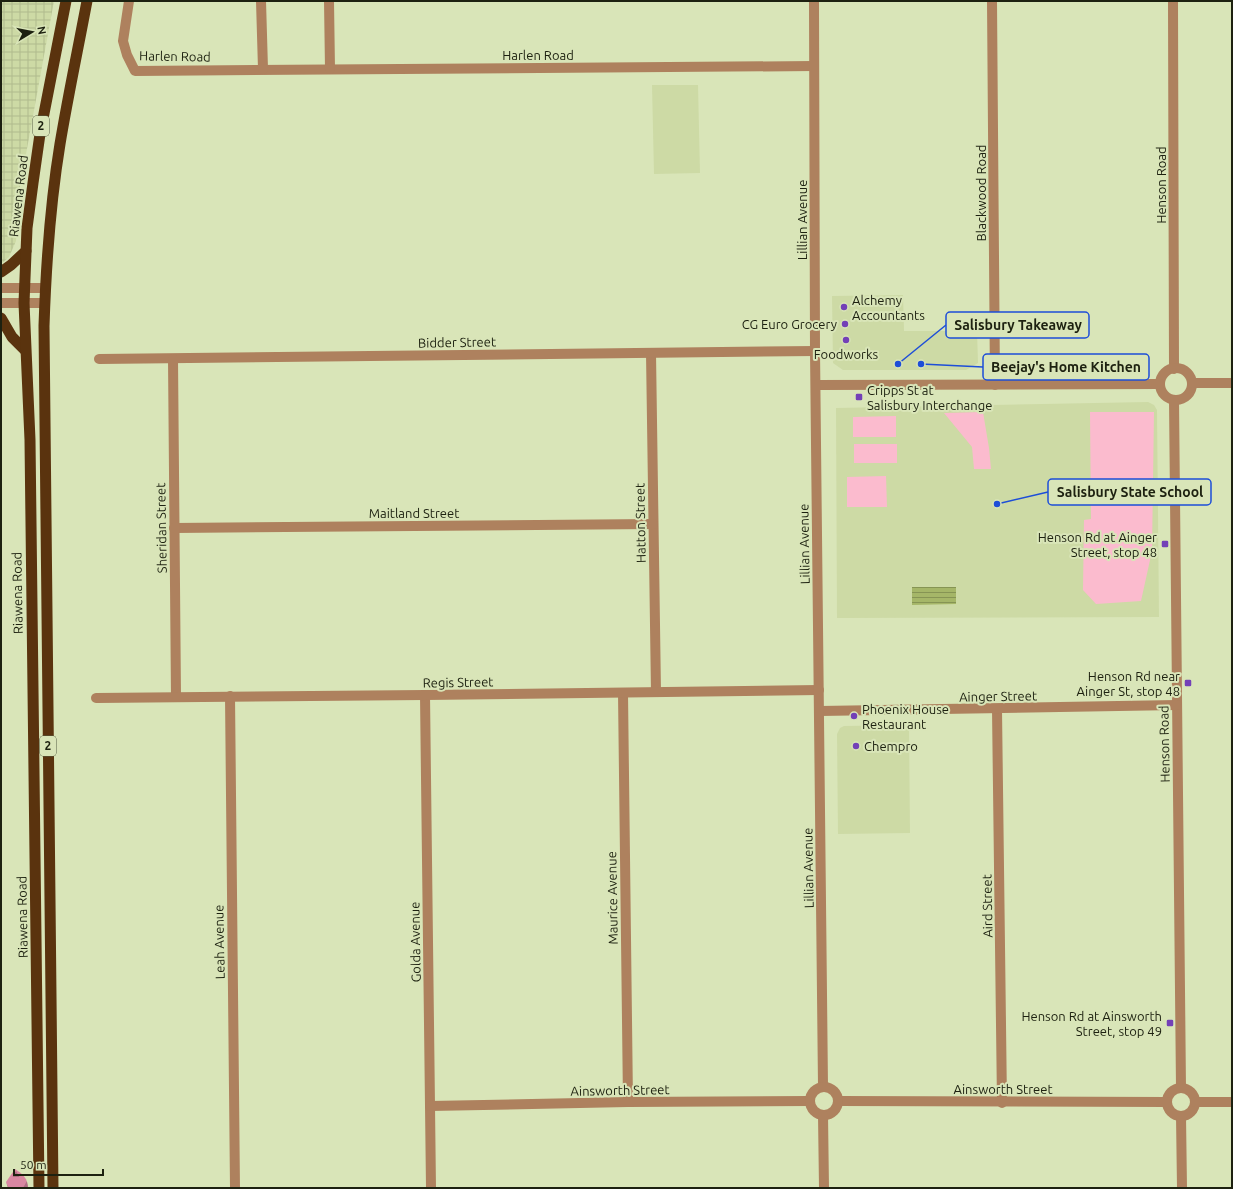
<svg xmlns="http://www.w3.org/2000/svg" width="1233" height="1189" font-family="Ubuntu,sans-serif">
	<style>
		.built { fill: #cddaa5 }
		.industrial { fill: url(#industrial-grid) }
		.green { fill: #fbbbce }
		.forest { fill: url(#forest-firs) }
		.water { fill: url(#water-rules) }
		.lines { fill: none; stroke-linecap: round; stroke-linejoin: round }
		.minor { stroke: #ae815e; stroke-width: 10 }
		.tertiary { stroke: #ae815e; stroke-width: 10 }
		.trunk { stroke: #5a330e; stroke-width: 11 }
		.poi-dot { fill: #7340b7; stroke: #d9e5b8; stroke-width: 1.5 }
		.labels { text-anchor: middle; stroke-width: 4; stroke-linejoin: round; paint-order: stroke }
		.shield { fill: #d9e5b8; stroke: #555c42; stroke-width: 1 }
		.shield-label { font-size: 12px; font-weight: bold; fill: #1d2110 }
		.street-label { font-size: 13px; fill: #1d2110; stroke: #d9e5b8 }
		.poi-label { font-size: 13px; fill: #1d2110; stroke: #d9e5b8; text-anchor: start }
		.leader { fill: none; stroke: #1d4ed8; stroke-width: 1.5 }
		.callout-dot { fill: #1d4ed8; stroke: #d9e5b8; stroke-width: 1.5 }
		.callout { fill: #d9e5b8; stroke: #1d4ed8; stroke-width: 1.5 }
		.callout-label { font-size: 14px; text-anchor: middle; font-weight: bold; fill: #1d2110 }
	</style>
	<defs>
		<pattern id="industrial-grid" width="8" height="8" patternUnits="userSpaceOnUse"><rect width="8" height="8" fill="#cddaa5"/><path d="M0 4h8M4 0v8" fill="none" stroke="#b0bb8d"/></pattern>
		<pattern id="forest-firs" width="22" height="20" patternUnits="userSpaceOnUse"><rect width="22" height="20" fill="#d987a1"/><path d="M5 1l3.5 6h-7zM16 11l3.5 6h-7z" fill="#af6e82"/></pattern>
		<pattern id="water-rules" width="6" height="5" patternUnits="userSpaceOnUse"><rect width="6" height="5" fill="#a5b668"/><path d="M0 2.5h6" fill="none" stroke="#869454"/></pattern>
	</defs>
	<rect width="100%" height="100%" fill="#d9e5b8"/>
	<g class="built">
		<polygon points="652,85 698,85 700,173 654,174"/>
		<polygon points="903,295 904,331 977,331 978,363 966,370 843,370 833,363 832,296"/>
		<polygon points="1148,402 1154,405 1157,410 1159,617 837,618 836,408"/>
		<polygon points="909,725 910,833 838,834 837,734 840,728 844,726"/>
	</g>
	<polygon class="industrial" points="1,1 54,1 20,187 16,241 9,257 1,264"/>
	<g class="green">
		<polygon points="983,412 989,448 991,469 974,469 972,447 944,413"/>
		<polygon points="1090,412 1154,412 1152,551 1141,601 1096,604 1083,590 1084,520 1091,519"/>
		<polygon points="896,416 896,437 853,437 853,417"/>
		<rect x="854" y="444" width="43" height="19"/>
		<polygon points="886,476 887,507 847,507 847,477"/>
	</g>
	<path class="forest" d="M 15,1169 C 23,1174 28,1179 28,1188 L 8,1188 L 6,1182 Z"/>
	<polygon class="water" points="912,587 956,587 956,604 912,605"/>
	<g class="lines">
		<g class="minor">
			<polyline points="129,1 123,41 127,55 135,71 814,66"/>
			<polyline points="261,1 263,69"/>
			<polyline points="329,1 330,69"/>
			<polyline points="992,1 995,385"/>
			<polyline points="1173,1 1174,369"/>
			<polyline points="1,288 45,288"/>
			<polyline points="1,303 45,303"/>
			<polyline points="651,353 656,692"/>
			<polyline points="99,359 815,351"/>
			<polyline points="173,359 176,697"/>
			<circle cx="1176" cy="384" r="16"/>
			<polyline points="1192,383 1232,383"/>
			<polyline points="816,385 1160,384"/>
			<polyline points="1174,400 1181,1088"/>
			<polyline points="174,528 653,524"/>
			<polyline points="623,693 628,1102"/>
			<polyline points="425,695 431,1188"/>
			<polyline points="230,696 235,1188"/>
			<polyline points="96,698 425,695 819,690"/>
			<polyline points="997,709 1002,1103"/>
			<polyline points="820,711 1177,705"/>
			<circle cx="1181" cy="1102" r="14"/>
			<polyline points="838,1101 1167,1102"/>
			<polyline points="1195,1102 1232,1102"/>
			<polyline points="430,1106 628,1102 810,1101"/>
			<polyline points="1181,1116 1182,1188"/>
		</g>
		<g class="tertiary">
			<polyline points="814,1 815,351 823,1086"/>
			<circle cx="824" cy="1101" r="14"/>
			<polyline points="823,1115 824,1188"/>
		</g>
		<g class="trunk">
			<polyline points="1,272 11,265 26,251"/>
			<polyline points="1,318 12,337 25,350"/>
			<polyline points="39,1188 30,440 24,303 27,228 33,183 40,134 66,1"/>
			<path d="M 53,1188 L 44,326 C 46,265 50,205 60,144 C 68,96 78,49 87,1"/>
		</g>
	</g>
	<g class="poi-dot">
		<circle cx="844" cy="307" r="4"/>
		<circle cx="845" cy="324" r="4"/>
		<circle cx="846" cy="340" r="4"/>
		<rect x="855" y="393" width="8" height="8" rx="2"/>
		<rect x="1161" y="540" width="8" height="8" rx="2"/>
		<rect x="1184" y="679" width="8" height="8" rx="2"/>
		<circle cx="854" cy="716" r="4"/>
		<circle cx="856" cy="746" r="4"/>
		<rect x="1166" y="1019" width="8" height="8" rx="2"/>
	</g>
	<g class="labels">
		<g class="shield">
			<rect x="33" y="116" width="16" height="20" rx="3"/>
			<rect x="40" y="736" width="16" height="20" rx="3"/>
		</g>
		<g class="shield-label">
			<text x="41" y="130">2</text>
			<text x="48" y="750">2</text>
		</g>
		<g class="street-label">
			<text x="538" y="60">Harlen Road</text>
			<text transform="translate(175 56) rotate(1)" y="5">Harlen Road</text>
			<text transform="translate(1161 185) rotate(-90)" y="5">Henson Road</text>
			<text transform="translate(981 193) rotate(-90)" y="5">Blackwood Road</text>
			<text transform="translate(18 196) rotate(-83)" y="5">Riawena Road</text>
			<text transform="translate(802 220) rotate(-90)" y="5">Lillian Avenue</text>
			<text transform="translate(457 342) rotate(-1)" y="5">Bidder Street</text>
			<text x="414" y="518">Maitland Street</text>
			<text transform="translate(640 523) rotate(-91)" y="5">Hatton Street</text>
			<text transform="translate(161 528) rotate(-91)" y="5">Sheridan Street</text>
			<text transform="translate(804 544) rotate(-91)" y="5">Lillian Avenue</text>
			<text transform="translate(17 593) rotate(-91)" y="5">Riawena Road</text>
			<text transform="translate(458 682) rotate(-1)" y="5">Regis Street</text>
			<text transform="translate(998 696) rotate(-1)" y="5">Ainger Street</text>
			<text transform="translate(1164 744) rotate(-91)" y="5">Henson Road</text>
			<text transform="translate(808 868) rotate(-91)" y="5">Lillian Avenue</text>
			<text transform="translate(612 898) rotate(-91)" y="5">Maurice Avenue</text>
			<text transform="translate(987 906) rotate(-91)" y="5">Aird Street</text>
			<text transform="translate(22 917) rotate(-91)" y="5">Riawena Road</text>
			<text transform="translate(219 942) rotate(-91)" y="5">Leah Avenue</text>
			<text transform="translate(415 942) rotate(-91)" y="5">Golda Avenue</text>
			<text x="1003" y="1094">Ainsworth Street</text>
			<text transform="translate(620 1090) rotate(-1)" y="5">Ainsworth Street</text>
		</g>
		<g class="poi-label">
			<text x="852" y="305">Alchemy<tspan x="852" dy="15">Accountants</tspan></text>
			<text x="837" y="329" text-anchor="end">CG Euro Grocery</text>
			<text x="846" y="359" text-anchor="middle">Foodworks</text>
			<text x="867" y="395">Cripps St at<tspan x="867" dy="15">Salisbury Interchange</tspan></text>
			<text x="1157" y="542" text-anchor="end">Henson Rd at Ainger<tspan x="1157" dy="15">Street, stop 48</tspan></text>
			<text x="1180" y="681" text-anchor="end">Henson Rd near<tspan x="1180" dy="15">Ainger St, stop 48</tspan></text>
			<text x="862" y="714">Phoenix House<tspan x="862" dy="15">Restaurant</tspan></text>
			<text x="864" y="751">Chempro</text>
			<text x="1162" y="1021" text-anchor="end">Henson Rd at Ainsworth<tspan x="1162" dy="15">Street, stop 49</tspan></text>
		</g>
	</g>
	<path class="leader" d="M898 364L946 325M921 364L983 367M997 504L1048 492"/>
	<g class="callout-dot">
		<circle cx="898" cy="364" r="4"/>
		<circle cx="921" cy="364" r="4"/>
		<circle cx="997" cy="504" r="4"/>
	</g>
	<g class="callout">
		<rect x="946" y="312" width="143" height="26" rx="4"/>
		<rect x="983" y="354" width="166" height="26" rx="4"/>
		<rect x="1048" y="479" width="163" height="26" rx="4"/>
	</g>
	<g class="callout-label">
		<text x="1018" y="330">Salisbury Takeaway</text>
		<text x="1066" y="372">Beejay's Home Kitchen</text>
		<text x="1130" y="497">Salisbury State School</text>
	</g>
	<rect width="1233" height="1189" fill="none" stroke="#1d2110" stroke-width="4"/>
	<g transform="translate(32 32) rotate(80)" stroke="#d9e5b8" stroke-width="3" paint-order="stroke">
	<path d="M0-3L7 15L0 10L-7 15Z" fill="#1d2110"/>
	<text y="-6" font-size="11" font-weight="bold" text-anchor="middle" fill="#1d2110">N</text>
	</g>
	<path d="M14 1169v6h89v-6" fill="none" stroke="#1d2110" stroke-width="2"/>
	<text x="20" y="1169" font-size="12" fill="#1d2110" stroke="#d9e5b8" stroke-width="3" paint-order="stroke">50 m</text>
</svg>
